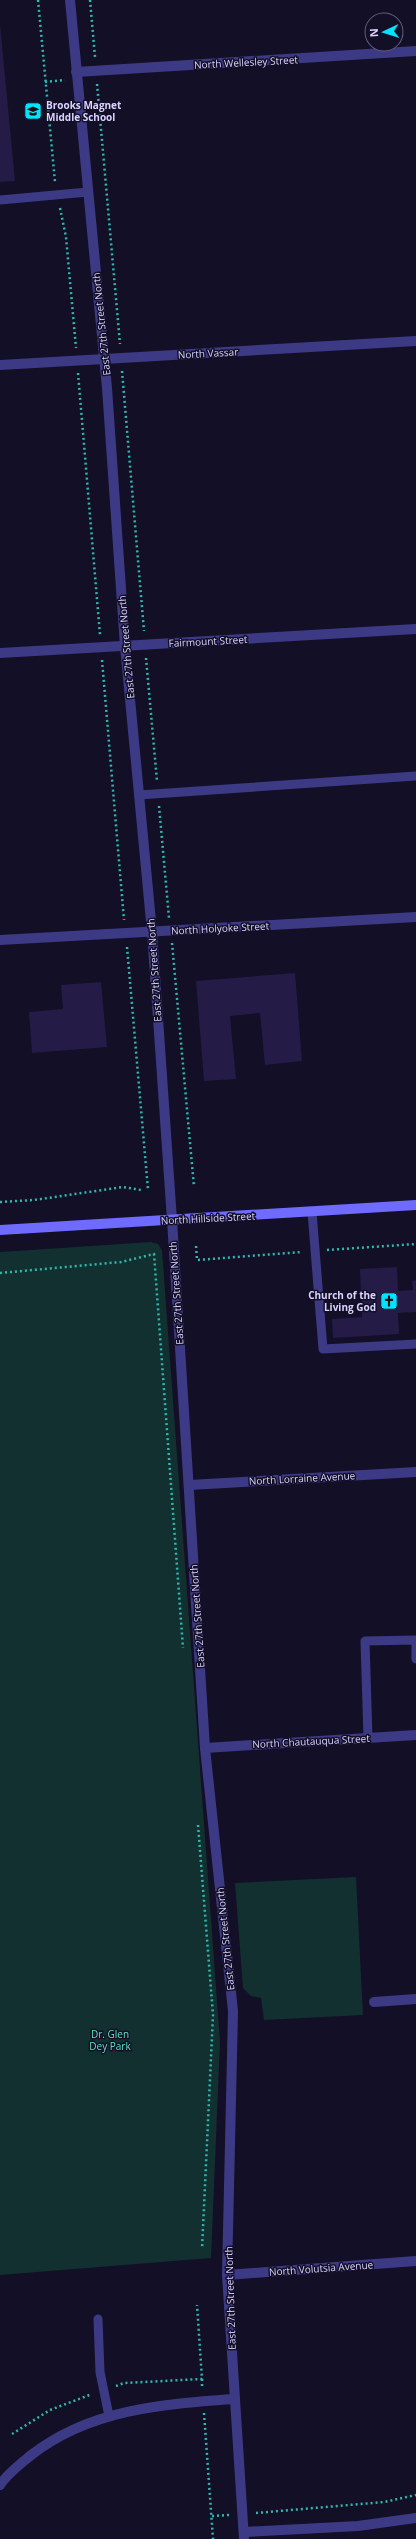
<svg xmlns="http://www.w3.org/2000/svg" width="416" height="2539" font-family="'Open Sans',sans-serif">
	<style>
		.green { fill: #12302f }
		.building { fill: #241b47 }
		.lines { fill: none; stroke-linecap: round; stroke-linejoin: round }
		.path { stroke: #2fb8b0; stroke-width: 2.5; stroke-dasharray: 2 3; stroke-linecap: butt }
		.service { stroke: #3d3a85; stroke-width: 9 }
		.minor { stroke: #3d3a85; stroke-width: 10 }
		.tertiary { stroke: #3d3a85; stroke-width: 10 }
		.secondary { stroke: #6f6bff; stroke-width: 10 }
		.labels { text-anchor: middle; stroke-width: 3; stroke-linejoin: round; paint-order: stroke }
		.street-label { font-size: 10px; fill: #d9d4ff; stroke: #130f26 }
		.poi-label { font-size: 10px; font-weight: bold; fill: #d9d4ff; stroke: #130f26; text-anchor: start }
		.park-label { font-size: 10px; fill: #5fe0c0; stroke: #130f26 }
	</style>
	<rect width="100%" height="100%" fill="#130f26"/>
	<g class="green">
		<polygon points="151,1242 158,1244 162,1250 220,2042 211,2258 0,2275 0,1252"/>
		<polygon points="356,1877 363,2015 264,2020 261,1998 251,1996 243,1988 235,1883"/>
	</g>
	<g class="building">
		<polygon points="0,24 15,181 0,182"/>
		<polygon points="295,973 302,1061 265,1065 260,1013 230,1016 236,1079 204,1081 196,981"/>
		<polygon points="101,982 107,1047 32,1053 29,1012 63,1009 61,985"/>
		<polygon points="397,1267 398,1291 413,1290 412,1281 416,1280 416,1312 398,1313 399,1334 333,1338 332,1319 362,1317 360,1269"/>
	</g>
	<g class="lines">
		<g class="path">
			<polyline points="38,0 55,182"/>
			<polyline points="90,0 95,57"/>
			<polyline points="45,82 65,80"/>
			<polyline points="97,84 120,344"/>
			<polyline points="60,208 66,237 76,348"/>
			<polyline points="122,371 144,631"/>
			<polyline points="78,373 100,635"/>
			<polyline points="146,658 157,781"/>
			<polyline points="102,660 124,920"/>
			<polyline points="159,806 169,918"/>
			<polyline points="172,943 194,1187"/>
			<polyline points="127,947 148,1190"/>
			<polyline points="0,1202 34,1200 123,1187 141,1190"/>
			<polyline points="196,1246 197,1260 302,1252"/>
			<polyline points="327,1250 416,1244"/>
			<polyline points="0,1273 121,1262 154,1254 183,1648"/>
			<polyline points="198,1825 213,2015 202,2249"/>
			<polyline points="202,2379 202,2389"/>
			<polyline points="116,2386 124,2383 202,2379 197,2305"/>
			<polyline points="204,2413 213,2539"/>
			<polyline points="12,2434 50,2410 92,2394"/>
			<polyline points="256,2513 384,2502 416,2495"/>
			<polyline points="212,2516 229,2515"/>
		</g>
		<g class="service">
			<polyline points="0,200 88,192"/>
			<polyline points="139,795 416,776"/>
			<polyline points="312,1212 323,1349 416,1344"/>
			<polyline points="368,1738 365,1641 416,1640 416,1659"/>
			<polyline points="98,2319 100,2372 109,2416"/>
		</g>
		<g class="minor">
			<polyline points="70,0 107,388 125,646 152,932 172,1220"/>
			<polyline points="76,72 416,51"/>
			<polyline points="0,365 416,341"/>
			<polyline points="0,653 416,629"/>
			<polyline points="0,940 416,917"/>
			<polyline points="189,1485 416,1472"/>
			<polyline points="205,1748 416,1735"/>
			<polyline points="374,2002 416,1999"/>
			<polyline points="227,2275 416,2261"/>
			<path d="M 0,2485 C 7,2474 20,2464 30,2456 C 89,2409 163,2404 235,2399"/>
			<polyline points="244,2532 358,2526 416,2518"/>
		</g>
		<polyline class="tertiary" points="172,1220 205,1748 233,2011 227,2275 244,2539"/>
		<polyline class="secondary" points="0,1230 416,1205"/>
	</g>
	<defs>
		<symbol id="school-square" viewBox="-11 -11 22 22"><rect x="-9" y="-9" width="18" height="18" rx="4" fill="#00e5ff" stroke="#130f26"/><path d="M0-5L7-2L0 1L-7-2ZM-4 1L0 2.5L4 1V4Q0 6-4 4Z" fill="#111"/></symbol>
		<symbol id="church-square" viewBox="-11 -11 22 22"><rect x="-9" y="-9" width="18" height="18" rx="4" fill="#00e5ff" stroke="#130f26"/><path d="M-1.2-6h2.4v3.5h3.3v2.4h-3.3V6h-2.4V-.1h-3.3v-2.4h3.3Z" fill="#111"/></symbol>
	</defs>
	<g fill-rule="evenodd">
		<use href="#school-square" x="23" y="101" width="20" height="20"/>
		<use href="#church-square" x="379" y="1291" width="20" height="20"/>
	</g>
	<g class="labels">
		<g class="street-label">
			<text transform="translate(246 62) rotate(-3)" y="4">North Wellesley Street</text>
			<text transform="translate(101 324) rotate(-96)" y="4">East 27th Street North</text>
			<text transform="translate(208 353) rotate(-3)" y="4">North Vassar</text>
			<text transform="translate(208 641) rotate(-3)" y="4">Fairmount Street</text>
			<text transform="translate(126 647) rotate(-95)" y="4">East 27th Street North</text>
			<text transform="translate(220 928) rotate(-3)" y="4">North Holyoke Street</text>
			<text transform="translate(154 970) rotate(-94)" y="4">East 27th Street North</text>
			<text transform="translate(208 1218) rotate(-3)" y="4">North Hillside Street</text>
			<text transform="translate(176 1293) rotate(-94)" y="4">East 27th Street North</text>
			<text transform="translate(302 1478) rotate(-3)" y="4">North Lorraine Avenue</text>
			<text transform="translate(197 1616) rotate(-94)" y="4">East 27th Street North</text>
			<text transform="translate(311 1741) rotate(-3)" y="4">North Chautauqua Street</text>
			<text transform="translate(225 1939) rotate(-96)" y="4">East 27th Street North</text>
			<text transform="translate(321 2268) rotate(-4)" y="4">North Volutsia Avenue</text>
			<text transform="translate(230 2298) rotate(-92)" y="4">East 27th Street North</text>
		</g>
		<g class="poi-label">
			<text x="46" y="109">Brooks Magnet<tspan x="46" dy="12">Middle School</tspan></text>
			<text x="376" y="1299" text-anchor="end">Church of the<tspan x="376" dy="12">Living God</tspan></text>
		</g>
		<g class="park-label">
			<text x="110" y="2038">Dr. Glen<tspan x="110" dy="12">Dey Park</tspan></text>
		</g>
	</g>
	<g transform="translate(384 32) rotate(266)"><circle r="19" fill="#130f26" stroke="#625e7d"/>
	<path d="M0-3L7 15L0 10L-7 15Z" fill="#00e5ff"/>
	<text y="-6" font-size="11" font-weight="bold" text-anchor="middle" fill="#d9d4ff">N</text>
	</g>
</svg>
